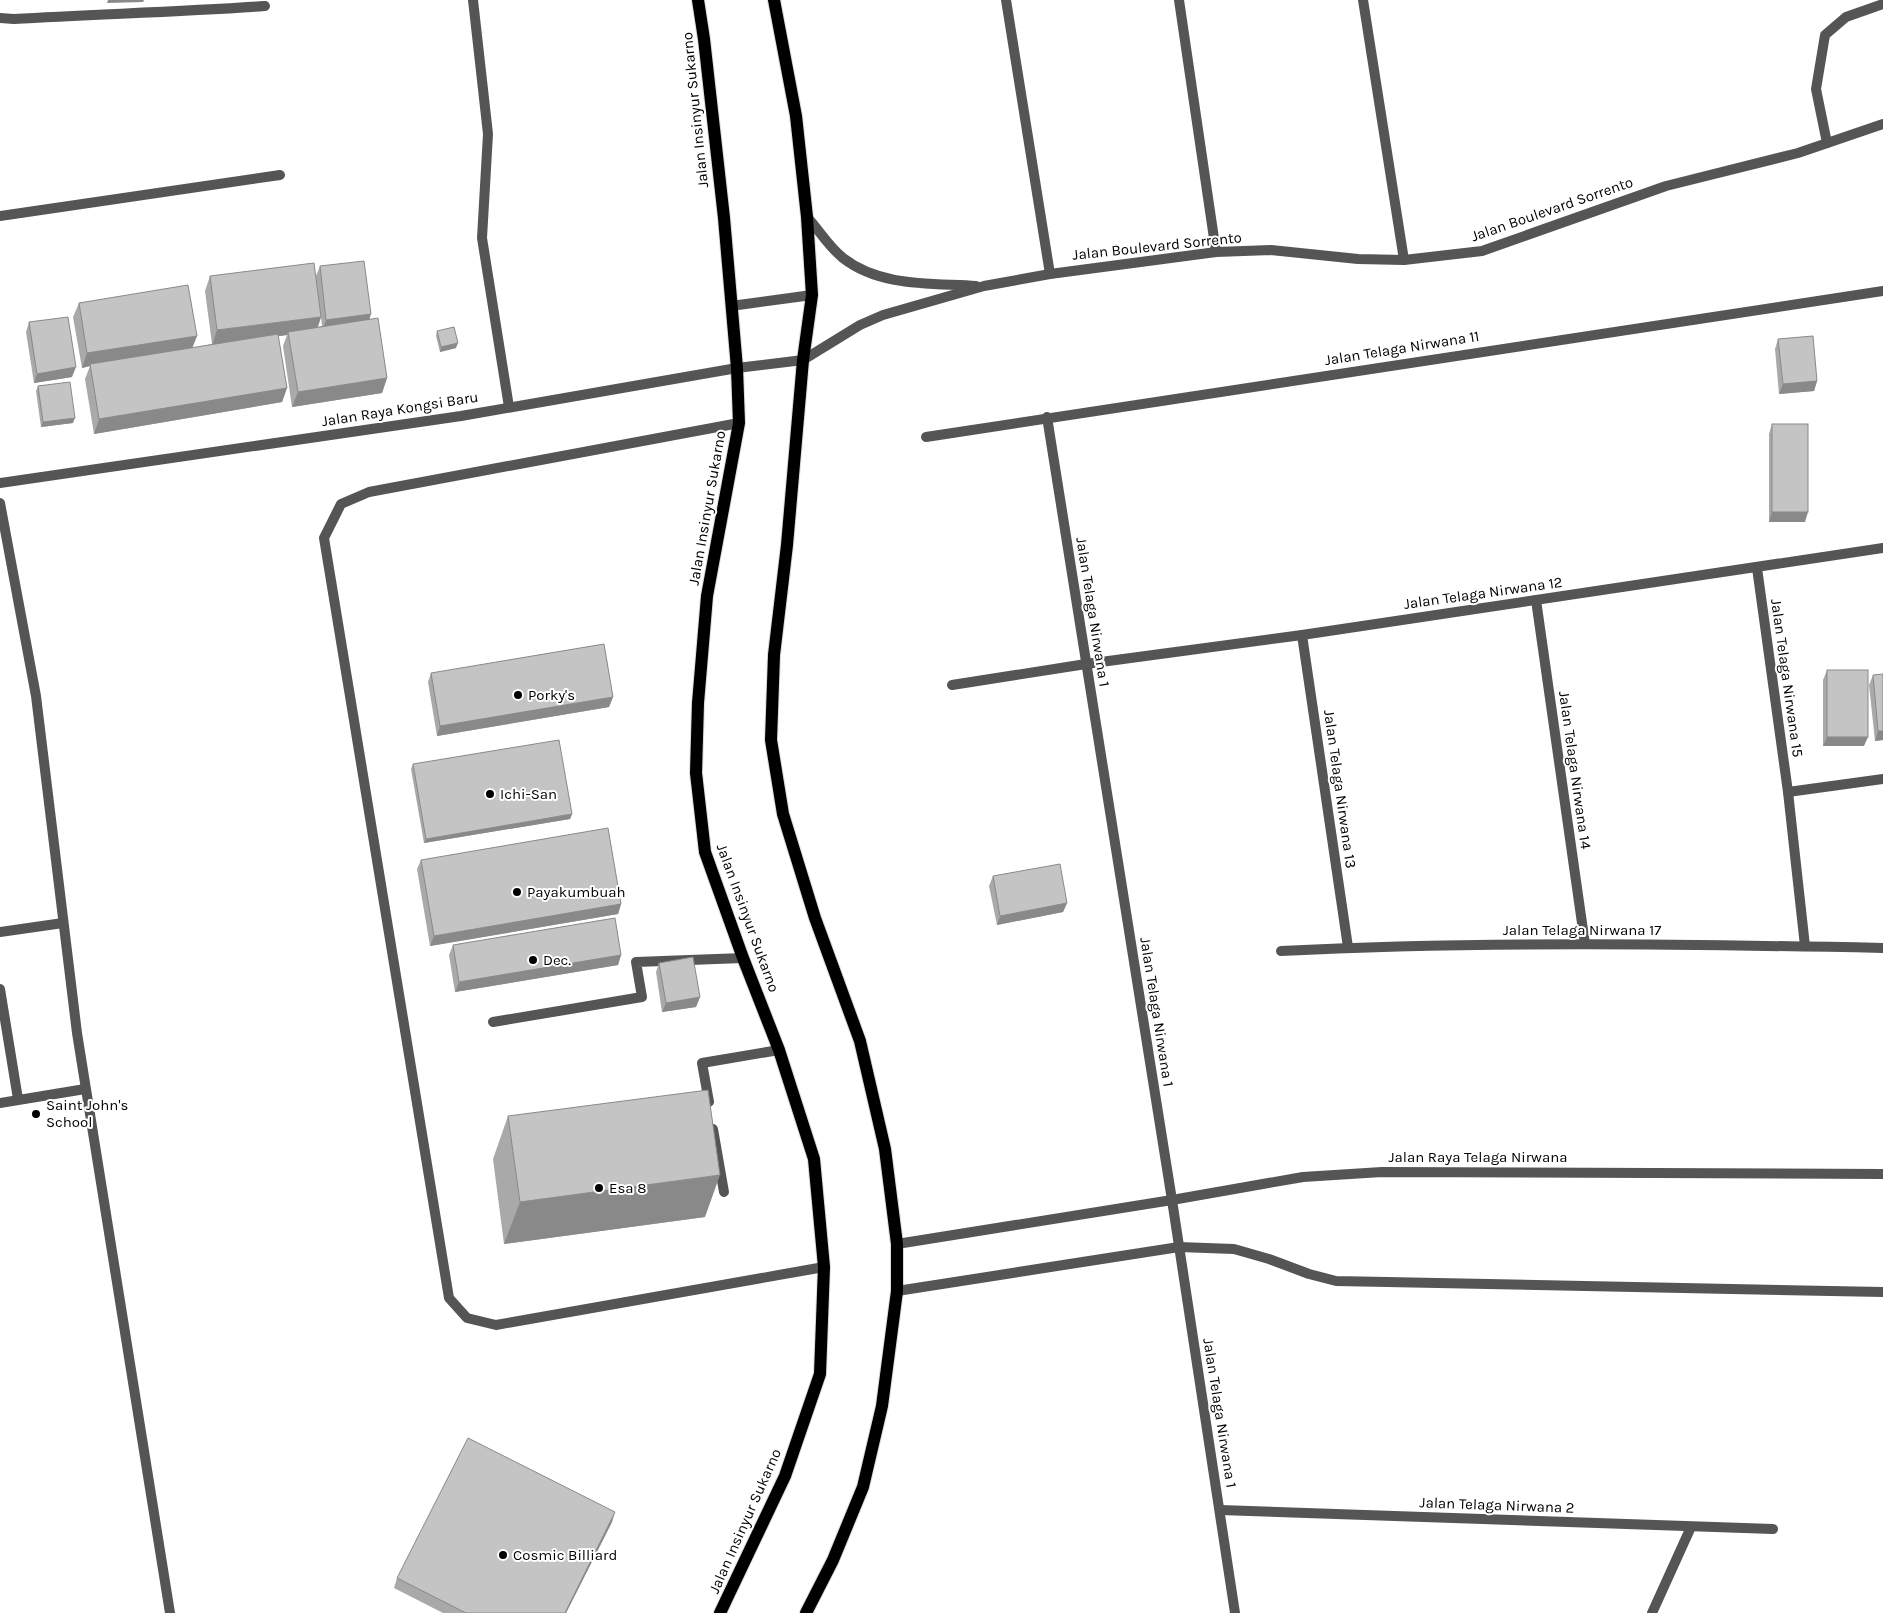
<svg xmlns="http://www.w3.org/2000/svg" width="1883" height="1613" font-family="Karla,sans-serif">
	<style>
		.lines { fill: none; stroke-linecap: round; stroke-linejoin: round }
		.primary-casing { stroke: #dbdbdb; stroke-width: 14 }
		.lane { stroke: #555; stroke-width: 10 }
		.street { stroke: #555; stroke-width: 10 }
		.primary { stroke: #000; stroke-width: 12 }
		.wall { fill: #a9a9a9; fill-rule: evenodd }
		.shaded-wall { fill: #898989 }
		.building { fill: #c4c4c4; stroke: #898989 }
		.poi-dot { fill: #000; stroke: #fff; stroke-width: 2 }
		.labels { text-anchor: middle; stroke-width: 4; stroke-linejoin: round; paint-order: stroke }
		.street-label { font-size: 15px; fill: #000; stroke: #fff }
		.poi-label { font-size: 15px; fill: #000; stroke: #fff; text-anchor: start }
	</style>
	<rect width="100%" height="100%" fill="#fff"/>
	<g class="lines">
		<defs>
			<g id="primary">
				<polyline points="698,0 704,39 724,218 737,368 739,423 707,596 698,703 696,773 705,852 743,958 779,1050 814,1159 824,1267 820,1374 785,1476 720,1613"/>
				<polyline points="774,0 796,116 807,217 812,295 803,360 787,545 774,655 771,740 783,814 815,918 860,1041 885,1149 897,1244 897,1291 882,1406 863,1487 833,1560 806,1613"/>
			</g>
		</defs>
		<use href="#primary" class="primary-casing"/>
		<g class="lane">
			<polyline points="473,0 488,134 482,238 509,407"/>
			<polyline points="1006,0 1050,274"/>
			<polyline points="1179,0 1216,252"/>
			<polyline points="1363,0 1404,260"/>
			<path d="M 0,18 L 14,19 C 98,14 181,12 265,6"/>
			<polyline points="1827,143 1816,89 1825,35 1846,17 1883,4"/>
			<polyline points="739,423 369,492 341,504 324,538 449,1298 467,1318 496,1325 824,1267"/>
			<polyline points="0,932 63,923"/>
			<polyline points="0,989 18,1099"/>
			<polyline points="493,1022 642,997 636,962 743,958"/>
			<polyline points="709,1102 702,1063 779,1050"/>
			<polyline points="0,1103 85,1089"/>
			<polyline points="713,1129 724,1192"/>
		</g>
		<g class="street">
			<polyline points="0,216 280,175"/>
			<path d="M 807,217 C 819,230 829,247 843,258 C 880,287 931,283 976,286"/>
			<polyline points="731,306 812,295"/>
			<polyline points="1047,417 1172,1200 1235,1613"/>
			<polyline points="926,437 1883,291"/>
			<polyline points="0,483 461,416 737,368 803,360 860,325 883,315 984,286 1050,274 1216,252 1271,250 1358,259 1404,260 1482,251 1666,186 1798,153 1883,124"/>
			<polyline points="0,503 36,696 77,1033 170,1613"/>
			<polyline points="1757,568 1788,792 1805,946"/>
			<polyline points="1536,600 1585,944"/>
			<polyline points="1302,635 1348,947"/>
			<polyline points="952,685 1086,664 1302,635 1883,548"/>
			<polyline points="1788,792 1883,779"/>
			<path d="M 1281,951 C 1481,941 1682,944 1883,948"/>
			<polyline points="897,1244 1172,1200 1303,1177 1382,1172 1883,1174"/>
			<polyline points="897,1291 1179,1247 1234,1249 1269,1259 1309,1274 1336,1281 1883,1292"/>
			<polyline points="1220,1510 1773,1529"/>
			<polyline points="1652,1613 1691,1527"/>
		</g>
		<use href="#primary" class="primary"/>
	</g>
	<g class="wall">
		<path d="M 320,266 L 369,319 L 387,378 L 382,393 L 292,407 L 283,346 L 287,335 L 278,336 L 287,388 L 282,402 L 94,434 L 85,379 L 90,366 L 82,368 L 73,317 L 79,303 L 197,336 L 192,348 L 212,344 L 205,291 L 210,276 L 316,276 ZM 321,317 L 322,326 L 318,327 Z"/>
		<polygon points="29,322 72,377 34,383 26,332"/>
		<polygon points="437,331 456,348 440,352 436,336"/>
		<polygon points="1778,339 1817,381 1814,391 1779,394 1775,349"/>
		<polygon points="38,386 73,423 41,427 36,391"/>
		<polygon points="1772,424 1805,522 1769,522 1769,434"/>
		<polygon points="1827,670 1864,746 1823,746 1823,680"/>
		<polygon points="431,673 613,697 609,707 437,736 428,682"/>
		<polygon points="1873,675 1883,740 1875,741 1869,685"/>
		<polygon points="413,764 572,814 570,819 424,843 411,769"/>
		<polygon points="421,860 621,904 618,914 430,946 417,869"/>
		<polygon points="993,876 1067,903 1063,912 997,925 989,886"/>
		<polygon points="453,945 621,955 618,965 455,992 449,955"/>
		<polygon points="659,963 700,997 696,1007 662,1012 656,972"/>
		<polygon points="508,1116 705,1217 504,1244 493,1159"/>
		<polygon points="612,1522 566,1613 443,1613 394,1588 397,1578"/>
	</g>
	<g class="shaded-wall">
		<polygon points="108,0 144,0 143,2 107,3"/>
		<polygon points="371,314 368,324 323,329 326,320"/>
		<polygon points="321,317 316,332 288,332 287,335 212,345 217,330"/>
		<polygon points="197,336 191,351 90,364 90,366 82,368 87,353"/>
		<polygon points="458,343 456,348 440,352 441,347"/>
		<polygon points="76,367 72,377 34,383 37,374"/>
		<polygon points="387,378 382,393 292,407 298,392"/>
		<polygon points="1817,381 1814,391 1779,394 1783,384"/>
		<polygon points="287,388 282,402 94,434 99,419"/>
		<polygon points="75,418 73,423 41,427 43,422"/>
		<polygon points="1772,512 1808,512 1805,522 1769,522"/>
		<polygon points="613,697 609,707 437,736 440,726"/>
		<polygon points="1878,731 1883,731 1883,740 1875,741"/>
		<polygon points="1827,737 1868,737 1864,746 1823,746"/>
		<polygon points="572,814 570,819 424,843 426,839"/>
		<polygon points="1067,903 1063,912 997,925 1000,916"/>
		<polygon points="621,904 618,914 430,946 434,936"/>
		<polygon points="621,955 618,965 455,992 459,982"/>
		<polygon points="700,997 696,1007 662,1012 666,1003"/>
		<polygon points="720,1175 705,1217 504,1244 520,1202"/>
		<polygon points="615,1512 612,1522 566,1613 565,1613"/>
	</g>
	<g class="building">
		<polygon points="364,261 371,314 326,320 320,266"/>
		<polygon points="314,263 321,317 217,330 210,276"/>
		<polygon points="188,285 197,336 87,353 79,303"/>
		<polygon points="68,317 76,367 37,374 29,322"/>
		<polygon points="378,318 387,378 298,392 288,332"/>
		<polygon points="454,327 458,343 441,347 437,331"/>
		<polygon points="278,334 287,388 99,419 90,364"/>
		<polygon points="1813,336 1817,381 1783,384 1778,339"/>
		<polygon points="70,382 75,418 43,422 38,386"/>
		<rect x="1772" y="424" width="36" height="88"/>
		<polygon points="604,644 613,697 440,726 431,673"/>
		<rect x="1827" y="670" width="41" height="67"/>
		<polygon points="1883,674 1883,731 1878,731 1873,675"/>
		<polygon points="559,740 572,814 426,839 413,764"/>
		<polygon points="608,828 621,904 434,936 421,860"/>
		<polygon points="1060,864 1067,903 1000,916 993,876"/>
		<polygon points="615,918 621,955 459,982 453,945"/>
		<polygon points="693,957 700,997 666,1003 659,963"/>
		<polygon points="708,1090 720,1175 520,1202 508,1116"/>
		<polygon points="468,1438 615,1512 565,1613 466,1613 397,1578"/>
	</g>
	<g class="poi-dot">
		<circle cx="518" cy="695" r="5"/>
		<circle cx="490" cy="794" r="5"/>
		<circle cx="517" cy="892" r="5"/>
		<circle cx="533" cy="960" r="5"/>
		<circle cx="36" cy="1114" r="5"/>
		<circle cx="599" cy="1188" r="5"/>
		<circle cx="503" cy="1555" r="5"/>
	</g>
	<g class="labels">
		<g class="street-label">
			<text transform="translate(695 110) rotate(-96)" y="5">Jalan Insinyur Sukarno</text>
			<text transform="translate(1552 209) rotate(-19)" y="5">Jalan Boulevard Sorrento</text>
			<text transform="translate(1157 246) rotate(-6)" y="5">Jalan Boulevard Sorrento</text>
			<text transform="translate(1402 348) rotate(-9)" y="5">Jalan Telaga Nirwana 11</text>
			<text transform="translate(400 409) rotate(-9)" y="5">Jalan Raya Kongsi Baru</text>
			<text transform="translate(707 508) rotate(-80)" y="5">Jalan Insinyur Sukarno</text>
			<text transform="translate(1483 593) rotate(-8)" y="5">Jalan Telaga Nirwana 12</text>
			<text transform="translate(1093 612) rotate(81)" y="5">Jalan Telaga Nirwana 1</text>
			<text transform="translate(1787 678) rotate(82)" y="5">Jalan Telaga Nirwana 15</text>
			<text transform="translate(1575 770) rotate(82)" y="5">Jalan Telaga Nirwana 14</text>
			<text transform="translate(1340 789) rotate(82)" y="5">Jalan Telaga Nirwana 13</text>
			<text transform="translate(748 918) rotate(70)" y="5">Jalan Insinyur Sukarno</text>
			<text x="1582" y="935">Jalan Telaga Nirwana 17</text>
			<text transform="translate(1157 1012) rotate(81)" y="5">Jalan Telaga Nirwana 1</text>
			<text x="1478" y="1162">Jalan Raya Telaga Nirwana</text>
			<text transform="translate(1220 1413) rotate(81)" y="5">Jalan Telaga Nirwana 1</text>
			<text transform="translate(1497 1505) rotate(2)" y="5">Jalan Telaga Nirwana 2</text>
			<text transform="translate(745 1521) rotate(-66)" y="5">Jalan Insinyur Sukarno</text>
		</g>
		<g class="poi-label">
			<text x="528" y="700">Porky's</text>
			<text x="500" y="799">Ichi-San</text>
			<text x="527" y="897">Payakumbuah</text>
			<text x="543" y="965">Dec.</text>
			<text x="46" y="1110">Saint John's<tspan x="46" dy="17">School</tspan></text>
			<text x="609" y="1193">Esa 8</text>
			<text x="513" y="1560">Cosmic Billiard</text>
		</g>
	</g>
</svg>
